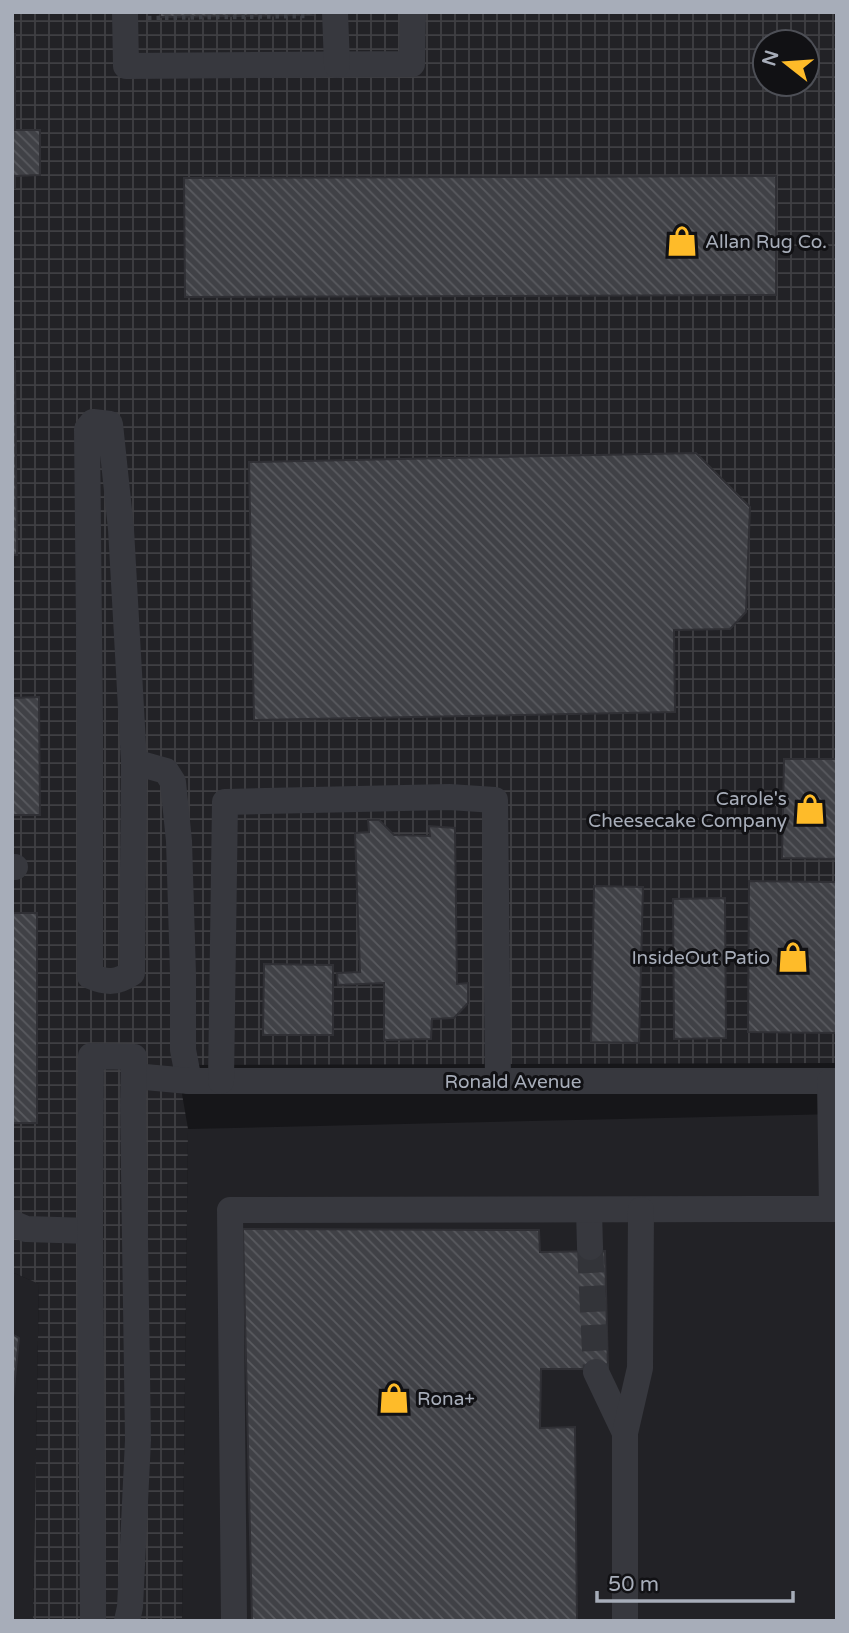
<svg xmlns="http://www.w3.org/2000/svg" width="849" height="1633" font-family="'Varela Round',sans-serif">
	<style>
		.built { fill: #222226 }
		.industrial { fill: url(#industrial-grid); fill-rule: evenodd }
		.building { fill: url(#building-back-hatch); stroke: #303035; stroke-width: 2 }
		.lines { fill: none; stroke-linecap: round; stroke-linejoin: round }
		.minor-tunnel { stroke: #333439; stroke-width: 26; stroke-dasharray: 26 13; stroke-linecap: butt }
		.path { stroke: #3d3f45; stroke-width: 4.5; stroke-dasharray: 3.5 5; stroke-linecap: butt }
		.minor { stroke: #37383e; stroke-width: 26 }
		.labels { text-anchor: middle; stroke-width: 6; stroke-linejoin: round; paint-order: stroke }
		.poi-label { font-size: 19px; fill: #a7adb9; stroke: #111114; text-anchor: start }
		.street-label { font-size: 19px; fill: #a7adb9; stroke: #111114 }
	</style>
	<defs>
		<pattern id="industrial-grid" width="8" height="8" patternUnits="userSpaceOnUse" patternTransform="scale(1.75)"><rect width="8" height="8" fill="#222226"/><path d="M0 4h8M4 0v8" fill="none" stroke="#3f3f43"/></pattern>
		<pattern id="building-back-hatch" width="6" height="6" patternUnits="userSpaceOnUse" patternTransform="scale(1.75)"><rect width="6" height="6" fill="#404146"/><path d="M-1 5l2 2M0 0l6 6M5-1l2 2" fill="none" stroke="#595a5f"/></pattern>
	</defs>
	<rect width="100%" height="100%" fill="#161619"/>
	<g class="built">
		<polygon points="837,1114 837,1621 182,1621 188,1129"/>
		<polygon points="12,1272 39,1284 33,1621 12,1621"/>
	</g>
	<path class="industrial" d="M 12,12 L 837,12 L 837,1063 L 177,1065 L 188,1129 L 182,1621 L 33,1621 L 39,1284 L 12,1272 ZM 765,42 L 807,42 L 807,84 L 765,84 Z"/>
	<g class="building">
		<polygon points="160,12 313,12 313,15 160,17"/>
		<polygon points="12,34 15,34 15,130 40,130 40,175 15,176 15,188 12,188"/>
		<polygon points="776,176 776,295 185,297 184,178"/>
		<polygon points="12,361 15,361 17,555 12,555"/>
		<polygon points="696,453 750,507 746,612 730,629 674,630 675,712 254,720 249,462"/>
		<polygon points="39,697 40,815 12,815 12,698"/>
		<polygon points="784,759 837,759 837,859 782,858"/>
		<polygon points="368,820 379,820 394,835 430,836 429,826 455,828 457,984 468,983 468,1003 454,1018 432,1019 431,1039 384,1040 384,983 338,985 337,973 360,972 355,833 369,832"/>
		<polygon points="749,881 837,882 837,1033 748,1032"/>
		<polygon points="594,886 643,887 639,1043 591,1042"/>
		<polygon points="725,898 726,1038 674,1039 673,899"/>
		<rect x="12" y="913" width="25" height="210"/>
		<polygon points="264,964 333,965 333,1035 263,1035"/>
		<polygon points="243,1229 539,1230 540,1252 605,1251 608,1369 541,1369 540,1428 575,1427 577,1621 252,1621"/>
		<polygon points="12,1334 19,1338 12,1409"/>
	</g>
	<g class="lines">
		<polyline class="minor-tunnel" points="590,1247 596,1372"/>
		<polyline class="path" points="148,18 308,16 308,14"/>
		<g class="minor">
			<polyline points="125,12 126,66 412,64 413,12"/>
			<polyline points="335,12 337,65"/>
			<path d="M 134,762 L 121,529 L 110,424 L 93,422 L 87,429 L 90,727 L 90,976 C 107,983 117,983 132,973 L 134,762 L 166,771 L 173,782 L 179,841 L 183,974 L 183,1050 L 189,1081"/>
			<polyline points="12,867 15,867"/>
			<polyline points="134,1076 189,1081 837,1081"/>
			<polyline points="221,1081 225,802 449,797 495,800 498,1081"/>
			<polyline points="830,1081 832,1209"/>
			<polyline points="589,1210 590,1247"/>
			<polyline points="12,1223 26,1229 90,1231"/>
			<polyline points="596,1372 625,1433"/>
			<polyline points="93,1621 90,1231 91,1056 134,1057 133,1105 138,1440 130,1607 127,1621"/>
			<polyline points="234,1621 230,1210 837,1209"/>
			<polyline points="625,1621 625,1433 640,1368 641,1210"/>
		</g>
	</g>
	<defs>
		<symbol id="shop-bare" viewBox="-9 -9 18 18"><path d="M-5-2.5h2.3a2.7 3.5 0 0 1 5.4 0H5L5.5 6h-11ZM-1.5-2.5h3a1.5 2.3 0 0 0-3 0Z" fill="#febb29" stroke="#111114" stroke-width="2.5" paint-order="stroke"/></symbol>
	</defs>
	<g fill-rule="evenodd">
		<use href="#shop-bare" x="660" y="219" width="44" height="44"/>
		<use href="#shop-bare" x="788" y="787" width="44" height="44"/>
		<use href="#shop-bare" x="771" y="935" width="44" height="44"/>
		<use href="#shop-bare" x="372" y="1376" width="44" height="44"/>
	</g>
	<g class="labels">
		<g class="poi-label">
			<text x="705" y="248">Allan Rug Co.</text>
			<text x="787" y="805" text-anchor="end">Carole's<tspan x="787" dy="22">Cheesecake Company</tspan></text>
			<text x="770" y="964" text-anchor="end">InsideOut Patio</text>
			<text x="417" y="1405">Rona+</text>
		</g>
		<g class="street-label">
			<text x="513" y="1088">Ronald Avenue</text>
		</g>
	</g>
	<rect width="849" height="1633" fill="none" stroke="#a7adb9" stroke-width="28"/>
	<g transform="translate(786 63) rotate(287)"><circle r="33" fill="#111114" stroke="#4d4f56" stroke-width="2"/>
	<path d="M0-5L12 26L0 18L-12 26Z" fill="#febb29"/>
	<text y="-10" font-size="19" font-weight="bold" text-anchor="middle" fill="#a7adb9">N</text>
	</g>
	<path d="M597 1591v10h196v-10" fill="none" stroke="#a7adb9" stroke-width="3.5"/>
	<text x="608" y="1591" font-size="21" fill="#a7adb9" stroke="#111114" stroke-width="5" paint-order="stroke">50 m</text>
</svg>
